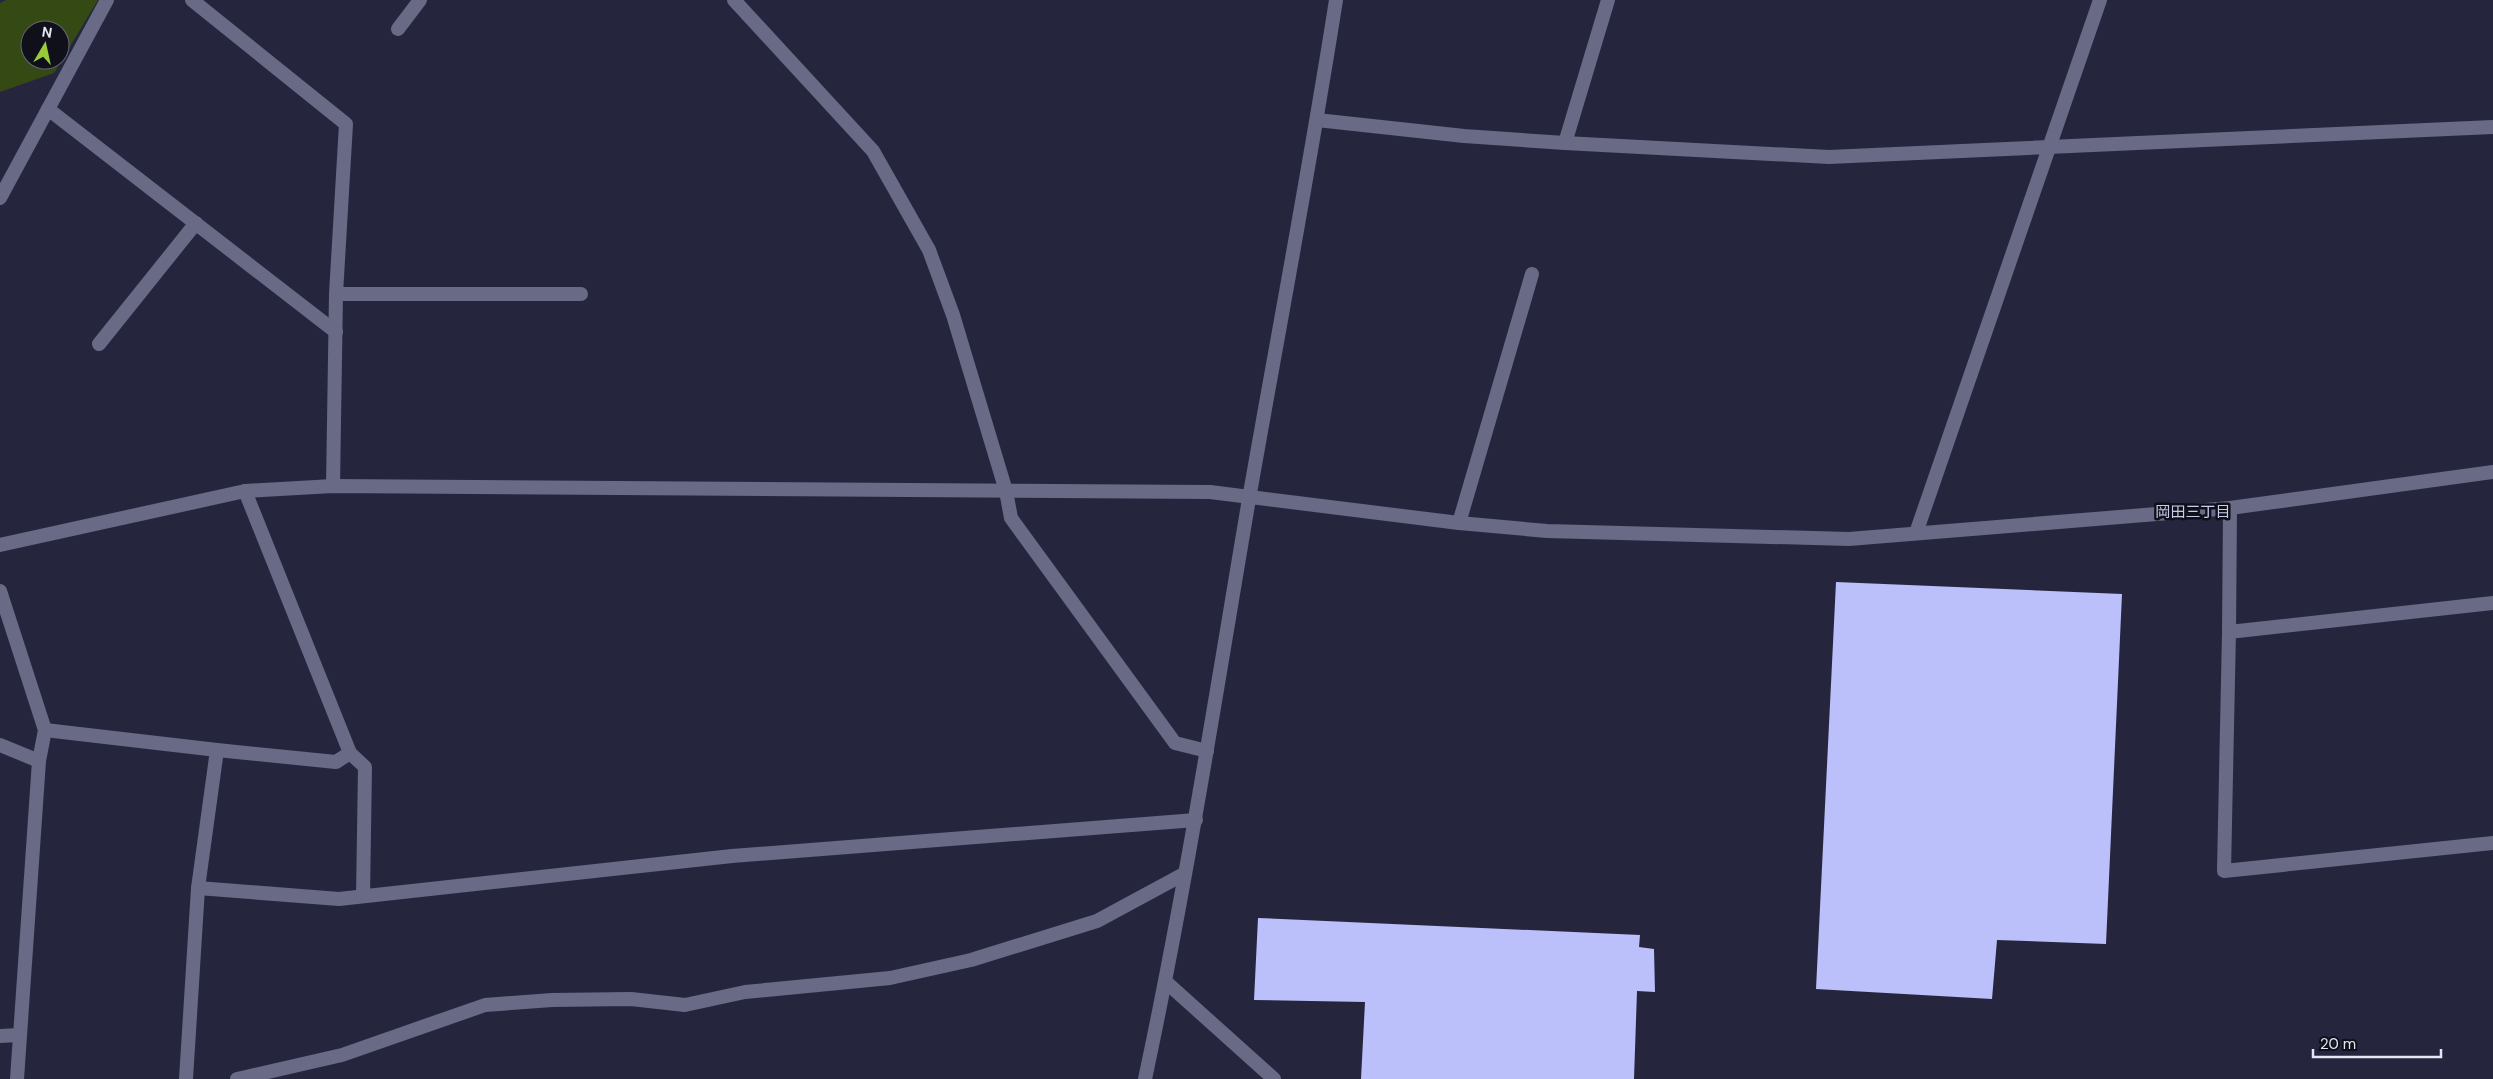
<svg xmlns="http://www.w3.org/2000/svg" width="2493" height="1079" font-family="'DM Sans','Noto Sans JP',sans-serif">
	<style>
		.green { fill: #354915; fill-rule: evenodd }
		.building { fill: #bbbffa }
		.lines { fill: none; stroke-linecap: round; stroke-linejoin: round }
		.service { stroke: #686a86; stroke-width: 14 }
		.minor { stroke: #686a86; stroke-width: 14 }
		.tertiary { stroke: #686a86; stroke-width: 14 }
		.labels { text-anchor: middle; stroke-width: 5; stroke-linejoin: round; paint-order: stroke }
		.neighbourhood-label { font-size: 15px; fill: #c9cceb; stroke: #10101b }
	</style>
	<rect width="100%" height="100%" fill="#25263e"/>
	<path class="green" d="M 6,0 L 98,0 L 54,73 L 0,92 L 0,3 ZM 30,30 L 60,30 L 60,60 L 30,60 Z"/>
	<g class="building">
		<polygon points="1836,582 2122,594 2106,944 1997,940 1992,999 1816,989"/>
		<polygon points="1258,918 1640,935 1639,947 1654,949 1655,992 1637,991 1634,1079 1361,1079 1365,1002 1254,1000"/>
	</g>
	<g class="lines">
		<g class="service">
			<polyline points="1006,491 1011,518 1175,743 1207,751"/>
			<polyline points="237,1079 342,1055 485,1005 552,1000 631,999 685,1005 745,992 890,978 971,960 1097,921 1184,874"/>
		</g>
		<g class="minor">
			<polyline points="192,0 346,124 336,294 333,486"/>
			<polyline points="734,0 873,151 929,250 953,315 1006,491"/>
			<polyline points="398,29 420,0"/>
			<polyline points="48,109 336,332"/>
			<polyline points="1317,120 1464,136 1565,143 1829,157 2493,127"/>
			<polyline points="1565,143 1608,0"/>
			<polyline points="0,198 107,0"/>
			<polyline points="336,294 581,294"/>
			<polyline points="99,344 196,223"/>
			<polyline points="245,491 350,753"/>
			<polyline points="2230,508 2229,632 2224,871 2493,843"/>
			<polyline points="1459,523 1532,274"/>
			<polyline points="1916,533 2100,0"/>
			<polyline points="0,591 45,730 39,761 17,1079"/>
			<polyline points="2229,632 2493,603"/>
			<polyline points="45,730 217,750 198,888 339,899 732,856 1196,820"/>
			<polyline points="0,745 39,761"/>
			<polyline points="217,750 336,762 350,753 365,767 363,896"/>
			<polyline points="1166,982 1274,1079"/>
			<polyline points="0,1036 20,1035"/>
			<polyline points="186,1079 198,888"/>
		</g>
		<g class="tertiary">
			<polyline points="0,545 245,491 333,486 1210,492 1459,523 1547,531 1849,539 2230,508 2493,472"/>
			<path d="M 1145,1079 C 1186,887 1216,693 1249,499 C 1278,333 1310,167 1336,0"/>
		</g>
	</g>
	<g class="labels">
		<g class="neighbourhood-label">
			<text x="2193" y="517">岡田三丁目</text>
		</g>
	</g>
	<g transform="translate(45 45) rotate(9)"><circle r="24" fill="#10101b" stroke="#656673"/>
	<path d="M0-4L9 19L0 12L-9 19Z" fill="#97cc38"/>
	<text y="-8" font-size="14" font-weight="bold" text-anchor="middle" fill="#e4e6f6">N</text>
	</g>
	<path d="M2313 1049v8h128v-8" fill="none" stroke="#e4e6f6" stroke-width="2.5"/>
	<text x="2320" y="1049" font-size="15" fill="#e4e6f6" stroke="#10101b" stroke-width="4" paint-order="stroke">20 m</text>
</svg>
